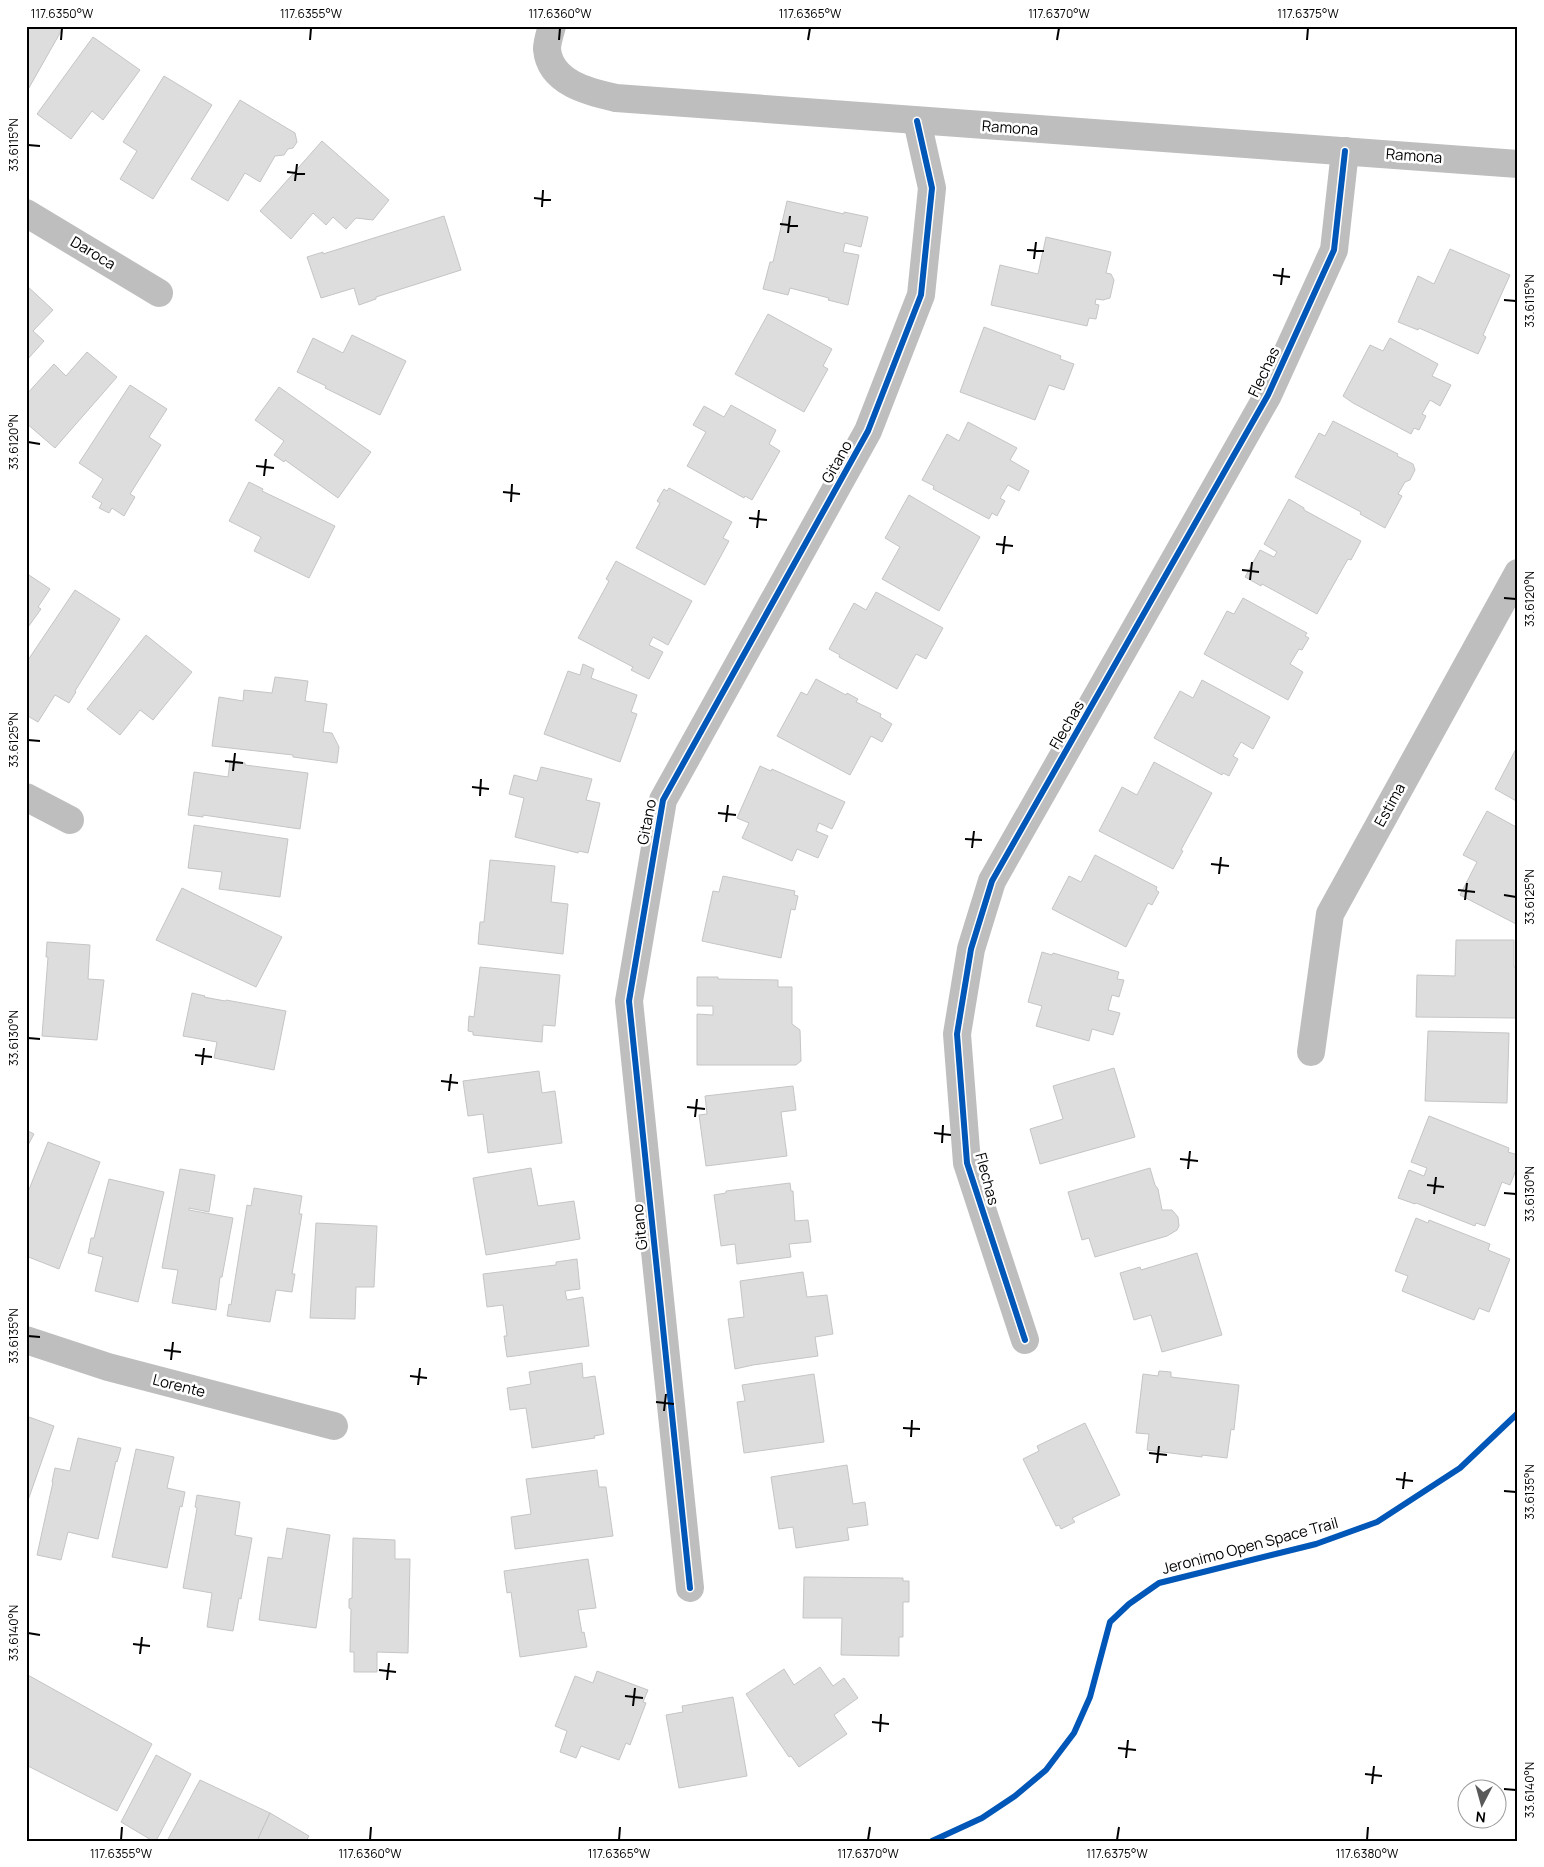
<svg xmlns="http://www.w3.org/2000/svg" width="1544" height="1867" font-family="Manrope,sans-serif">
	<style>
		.building { fill: #ddd; stroke: #c5c5c5 }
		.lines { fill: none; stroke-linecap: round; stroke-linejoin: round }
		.street { stroke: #bebebe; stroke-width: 28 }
		.cycleway-casing { stroke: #fff; stroke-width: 9 }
		.cycleway { stroke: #0057b8; stroke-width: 6 }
		.ticks { fill: none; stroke: #000; stroke-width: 2 }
		.labels { text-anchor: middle; stroke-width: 5; stroke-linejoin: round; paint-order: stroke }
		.street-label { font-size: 15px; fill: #000; stroke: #fff }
		.neatline { fill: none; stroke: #000; stroke-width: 2 }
		.ticks-label { font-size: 12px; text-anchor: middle; fill: #000 }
	</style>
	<rect width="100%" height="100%" fill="#fff"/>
	<g class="building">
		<polygon points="26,26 64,26 26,93"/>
		<polygon points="93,37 140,70 103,120 92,111 71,139 37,114"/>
		<polygon points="164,76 212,105 153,199 120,179 137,151 123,142"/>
		<polygon points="240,100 295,133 297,142 293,148 288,149 284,155 275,156 260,182 245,173 228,201 191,179"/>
		<polygon points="322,141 389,200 373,220 356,218 346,229 333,217 326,225 313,213 291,239 260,211"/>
		<polygon points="787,201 844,214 844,212 868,217 861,247 845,243 843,252 859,255 848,305 828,300 829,298 790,288 788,295 763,289 770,262 773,262"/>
		<polygon points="444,216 461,270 376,297 376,299 359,305 354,288 321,298 307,257 323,252 323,254"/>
		<polygon points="1046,237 1111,252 1106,273 1111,274 1114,280 1110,298 1103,300 1096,299 1095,304 1099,305 1096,319 1089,318 1087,326 991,305 1000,265 1038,274"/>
		<polygon points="1450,249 1510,275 1483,335 1486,337 1478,354 1419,328 1418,330 1398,322 1418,276 1434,284"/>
		<polygon points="26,285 53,310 33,331 44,341 26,361"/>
		<polygon points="768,314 832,349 823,366 828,369 804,412 735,374"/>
		<polygon points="984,327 1061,356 1060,359 1074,364 1064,390 1049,385 1035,420 960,392"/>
		<polygon points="352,335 406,361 380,415 325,388 326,386 297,372 313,338 343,353"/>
		<polygon points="1390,338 1438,364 1432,376 1451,385 1440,406 1430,400 1422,414 1426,416 1419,430 1414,428 1411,434 1353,403 1343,396 1370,345 1383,351"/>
		<polygon points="87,352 117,377 55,448 26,423 26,395 54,364 66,376"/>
		<polygon points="130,385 167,409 149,437 161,445 130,494 135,497 124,516 112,508 109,513 99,508 102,503 92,497 103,479 79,463"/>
		<polygon points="279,387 371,452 338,498 285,460 284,462 274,455 284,441 255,420"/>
		<polygon points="731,405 776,430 769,444 780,451 752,500 745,496 744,498 687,466 706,432 693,425 704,406 724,417"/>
		<polygon points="1333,421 1398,454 1397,456 1413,464 1415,470 1410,480 1405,482 1398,494 1402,496 1385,528 1360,514 1361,512 1295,477 1319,433 1325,436"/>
		<polygon points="968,422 1017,448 1010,460 1029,471 1019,491 1008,485 1000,498 1005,501 997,516 992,513 989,519 933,489 934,486 922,480 947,434 959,441"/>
		<polygon points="249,482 263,489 262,491 335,526 309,578 254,551 261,537 229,521"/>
		<polygon points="669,488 732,522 723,538 729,541 705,585 636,548 660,503 657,501 664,489 667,491"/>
		<polygon points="909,495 980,537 939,611 882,579 900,547 885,538"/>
		<polygon points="1289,499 1304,508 1304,510 1361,541 1351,560 1348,559 1317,614 1262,584 1261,586 1245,577 1260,550 1274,557 1277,552 1264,544"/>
		<polygon points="616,561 692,601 668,645 653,637 649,645 663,652 649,679 631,670 633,667 578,638 609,581 606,579"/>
		<polygon points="26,573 50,589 38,607 41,609 26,630"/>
		<polygon points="75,590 120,619 75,691 76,692 69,703 55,695 38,722 26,715 26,663"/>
		<polygon points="876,592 943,628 926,659 916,654 897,689 839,657 840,655 829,649 854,603 866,610"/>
		<polygon points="1243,598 1307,633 1305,636 1309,638 1302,650 1299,649 1290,664 1303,672 1288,700 1204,654 1227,611 1234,614"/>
		<polygon points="146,635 192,672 153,720 140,710 120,735 87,709"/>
		<polygon points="583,664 594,669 591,678 637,695 631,712 637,714 620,762 544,734 568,671 580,675"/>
		<polygon points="275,677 308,681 305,701 327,704 323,732 332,733 339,747 337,763 293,757 293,755 212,746 219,697 243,701 244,690 272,693"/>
		<polygon points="816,679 846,695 847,693 858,699 856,702 881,714 880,717 892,724 882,742 871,736 850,775 777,736 801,692 807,695"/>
		<polygon points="1202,680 1270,717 1253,749 1241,742 1233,756 1238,759 1229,776 1223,773 1222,775 1154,738 1180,691 1193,698"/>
		<polygon points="1517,747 1518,747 1518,802 1495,789"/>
		<polygon points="230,761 245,763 245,765 308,773 300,829 203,815 203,817 188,815 194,772 228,777"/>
		<polygon points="1154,762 1212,793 1181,850 1183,851 1173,869 1099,831 1122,787 1137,795"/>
		<polygon points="760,766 771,771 772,769 845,802 832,829 819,823 816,831 828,836 818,858 797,849 792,861 742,838 749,823 737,818"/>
		<polygon points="541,767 592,779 586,800 600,803 588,853 579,851 578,853 515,837 524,798 509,794 514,775 537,781"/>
		<polygon points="1487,811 1518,828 1518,925 1460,895 1477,862 1463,855"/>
		<polygon points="194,825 288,839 280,897 219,889 222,872 188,868"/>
		<polygon points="1095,855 1157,887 1156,890 1159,892 1152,905 1148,903 1126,947 1052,909 1069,876 1081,882"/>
		<polygon points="490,860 555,866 551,902 568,904 563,954 478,944 480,922 484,922"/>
		<polygon points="723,876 795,891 794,895 798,896 795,910 791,909 781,958 702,941 713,891 719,892"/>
		<polygon points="182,888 282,937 256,987 156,940"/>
		<polygon points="1456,940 1514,940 1514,967 1517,967 1518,1010 1516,1010 1516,1018 1416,1017 1417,975 1455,976"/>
		<polygon points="47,942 90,945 88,979 104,980 97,1040 42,1036 48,957 46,957"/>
		<polygon points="1042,952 1052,955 1053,953 1119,972 1117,979 1124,980 1119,997 1112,995 1108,1010 1120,1013 1113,1035 1092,1029 1089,1041 1036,1026 1042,1006 1028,1002"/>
		<polygon points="480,967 560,975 555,1026 543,1025 542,1042 473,1035 473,1032 468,1031 469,1016 474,1017"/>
		<polygon points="697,977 718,977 718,979 778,980 778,987 792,987 792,1024 800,1030 801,1061 796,1065 697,1065 697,1014 713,1015 713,1006 697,1006"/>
		<polygon points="192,993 205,996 204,997 225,1001 226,1000 286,1011 274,1070 214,1058 217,1042 183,1036"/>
		<polygon points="1428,1031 1509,1033 1507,1103 1425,1101"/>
		<polygon points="1114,1068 1135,1137 1040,1164 1030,1129 1063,1119 1053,1086"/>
		<polygon points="539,1071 542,1093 555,1091 562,1143 488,1153 483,1114 468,1116 463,1081"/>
		<polygon points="793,1086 796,1110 781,1112 787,1156 706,1166 699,1115 707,1114 705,1096"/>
		<polygon points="1429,1116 1509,1148 1508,1152 1518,1155 1518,1165 1510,1185 1502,1182 1485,1226 1476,1223 1475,1226 1416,1203 1415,1204 1398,1198 1409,1170 1424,1176 1427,1168 1411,1162"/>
		<polygon points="26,1130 34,1134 26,1149"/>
		<polygon points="48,1142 100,1162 59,1269 26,1256 26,1197"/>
		<polygon points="531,1168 538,1206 574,1201 580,1239 486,1255 473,1178"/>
		<polygon points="1150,1168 1155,1185 1158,1189 1162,1210 1172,1210 1178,1217 1179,1226 1177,1230 1167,1236 1095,1257 1089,1238 1082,1240 1068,1192"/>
		<polygon points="180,1169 215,1175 209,1212 189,1208 189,1210 233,1218 222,1277 220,1277 216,1310 172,1303 178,1270 162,1268"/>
		<polygon points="109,1179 164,1192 138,1302 95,1291 103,1257 88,1253 91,1238 94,1238"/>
		<polygon points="790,1183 791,1191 793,1191 795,1221 808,1220 811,1242 789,1244 791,1257 737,1264 735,1244 721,1246 714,1195 726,1193 726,1191"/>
		<polygon points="254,1188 302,1196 299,1214 302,1214 292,1274 295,1274 292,1292 276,1290 270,1322 227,1316 229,1304 231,1305 247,1205 251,1206"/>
		<polygon points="1416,1218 1428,1223 1429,1220 1490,1244 1488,1250 1510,1259 1489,1312 1479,1308 1474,1320 1402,1291 1408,1276 1395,1271"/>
		<polygon points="316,1223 377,1226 374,1287 356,1287 355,1319 310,1318"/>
		<polygon points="1197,1253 1222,1335 1162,1352 1151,1315 1134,1320 1120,1273 1140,1267 1141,1270"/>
		<polygon points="577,1259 580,1289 565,1291 567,1300 583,1297 589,1346 507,1357 504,1336 507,1336 503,1305 487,1307 483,1274 556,1265 556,1262"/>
		<polygon points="803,1272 807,1297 827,1295 833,1334 815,1337 818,1356 753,1365 735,1369 728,1319 744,1317 740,1281"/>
		<polygon points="582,1363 583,1378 595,1376 604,1434 594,1436 595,1438 532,1448 526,1408 510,1410 507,1388 531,1384 529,1372"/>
		<polygon points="1159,1371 1171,1372 1171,1377 1239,1385 1234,1430 1231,1429 1227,1458 1202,1455 1202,1457 1147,1450 1149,1434 1136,1433 1143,1374 1158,1376"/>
		<polygon points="814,1374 824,1442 744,1453 737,1402 745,1401 742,1385"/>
		<polygon points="26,1416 54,1426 26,1506"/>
		<polygon points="1085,1423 1120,1495 1072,1518 1075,1522 1061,1529 1059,1525 1056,1526 1023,1459 1039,1451 1037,1446"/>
		<polygon points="78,1438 121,1448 117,1462 116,1461 98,1539 68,1532 61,1560 37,1555 53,1482 52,1482 55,1468 70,1471"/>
		<polygon points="136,1449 174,1457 167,1488 185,1492 182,1507 180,1506 167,1568 112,1557"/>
		<polygon points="847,1465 853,1504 865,1502 868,1525 847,1528 849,1540 796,1548 793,1527 779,1529 771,1477"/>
		<polygon points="597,1470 599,1487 606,1487 613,1536 515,1549 511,1517 531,1514 526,1479"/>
		<polygon points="197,1495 240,1502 235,1535 252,1538 241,1599 239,1598 233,1631 207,1627 212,1593 183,1588 197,1508 195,1507"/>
		<polygon points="287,1528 330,1535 316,1628 259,1620 268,1557 282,1559"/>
		<polygon points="353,1538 395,1540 395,1559 410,1559 408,1653 377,1652 377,1672 354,1672 354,1652 350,1652 351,1609 349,1608 349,1599 352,1598"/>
		<polygon points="588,1559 596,1608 578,1610 582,1633 584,1632 587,1647 520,1657 511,1592 507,1593 504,1571"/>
		<polygon points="804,1577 903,1578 903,1581 909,1581 909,1602 903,1602 903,1637 899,1637 899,1656 841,1655 842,1618 803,1618"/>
		<polygon points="820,1667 833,1686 844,1678 858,1698 834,1715 847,1734 799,1767 791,1756 789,1757 746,1694 784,1669 794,1685"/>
		<polygon points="597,1671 648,1690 643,1702 646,1703 630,1745 626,1743 619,1760 581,1746 576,1758 560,1752 567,1731 555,1726 575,1676 593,1683"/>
		<polygon points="26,1674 152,1744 117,1811 26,1765"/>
		<polygon points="733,1697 747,1776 679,1788 666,1715 683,1712 682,1706"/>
		<polygon points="156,1755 191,1774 156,1841 153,1841 121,1822"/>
		<polygon points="200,1780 270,1813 257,1841 167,1841"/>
		<polygon points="270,1813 309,1836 306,1841 257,1841"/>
	</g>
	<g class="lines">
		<g class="street">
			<path d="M 552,26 C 550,33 547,42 547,49 C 550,83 589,92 616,98 L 1518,164"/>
			<polyline points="26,213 159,293"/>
			<polyline points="26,797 70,820"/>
			<polyline points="1311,1052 1330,914 1518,573"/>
			<polyline points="26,1340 108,1367 334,1426"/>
			<polyline points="1025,1340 967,1163 957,1034 971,949 992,881 1268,395 1334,250 1345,151"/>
			<polyline points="690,1588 629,1001 663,800 868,431 921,295 932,188 917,121"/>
		</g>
		<defs>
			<g id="cycleway">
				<polyline points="1025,1340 967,1163 957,1034 971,949 992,881 1268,395 1334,250 1345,151"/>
				<polyline points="690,1588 629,1001 663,800 868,431 921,295 932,188 917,121"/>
				<polyline points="932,1841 982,1818 1015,1796 1046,1770 1074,1733 1090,1697 1110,1622 1129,1604 1159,1583 1316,1544 1377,1522 1460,1468 1518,1413"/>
			</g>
		</defs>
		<use href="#cycleway" class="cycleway-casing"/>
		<use href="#cycleway" class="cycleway"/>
	</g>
	<path class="ticks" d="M 61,40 L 62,28M 310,40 L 311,28M 559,40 L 560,28M 808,40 L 810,28M 1057,40 L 1059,28M 1307,40 L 1308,28M 28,145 L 40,146M 287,172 L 305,174M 295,181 L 297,164M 534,198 L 551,200M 542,207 L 543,190M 780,224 L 798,226M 788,233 L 790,216M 1027,250 L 1044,251M 1034,259 L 1036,242M 1273,275 L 1290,277M 1281,285 L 1283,268M 1504,300 L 1516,301M 28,442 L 40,444M 256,466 L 274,468M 264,476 L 266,459M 503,492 L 520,494M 511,502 L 512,484M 749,518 L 767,520M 757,528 L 759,510M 996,544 L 1013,546M 1003,554 L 1005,536M 1242,570 L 1259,572M 1250,580 L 1252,562M 1504,598 L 1516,599M 28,740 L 40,741M 225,761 L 243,763M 233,771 L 235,753M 472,787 L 489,789M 480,796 L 481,779M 718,813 L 736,815M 726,822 L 728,805M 965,839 L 982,840M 972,848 L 974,831M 1211,864 L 1229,866M 1219,874 L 1221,857M 1458,890 L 1475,892M 1504,895 L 1516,897M 1465,900 L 1467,883M 28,1038 L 40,1039M 195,1055 L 212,1057M 202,1065 L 204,1048M 441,1081 L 458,1083M 449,1091 L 451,1074M 687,1107 L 705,1109M 695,1117 L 697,1099M 934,1133 L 951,1135M 942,1143 L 943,1125M 1180,1159 L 1198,1161M 1188,1169 L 1190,1151M 1427,1185 L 1444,1187M 1504,1193 L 1516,1194M 1434,1194 L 1436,1177M 28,1336 L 40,1337M 164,1350 L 181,1352M 171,1360 L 173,1342M 410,1376 L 427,1378M 418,1385 L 420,1368M 656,1402 L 674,1404M 664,1411 L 666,1394M 903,1428 L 920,1429M 911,1437 L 912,1420M 1149,1453 L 1167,1455M 1157,1463 L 1159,1446M 1396,1479 L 1413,1481M 1403,1489 L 1405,1472M 1504,1491 L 1516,1492M 28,1633 L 40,1635M 133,1644 L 150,1646M 140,1654 L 142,1637M 379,1670 L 396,1672M 387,1680 L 389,1663M 625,1696 L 643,1698M 633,1706 L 635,1688M 872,1722 L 889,1724M 880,1732 L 881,1714M 1118,1748 L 1136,1750M 1126,1758 L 1128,1740M 1365,1774 L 1382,1776M 1372,1784 L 1374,1766M 1504,1789 L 1516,1790M 121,1840 L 122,1827M 370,1840 L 371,1827M 619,1840 L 620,1827M 868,1840 L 870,1827M 1117,1840 L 1119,1827M 1367,1840 L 1368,1827"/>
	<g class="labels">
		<g class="street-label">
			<text transform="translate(1010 128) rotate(4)" y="5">Ramona</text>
			<text transform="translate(1414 156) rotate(4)" y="5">Ramona</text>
			<text transform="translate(93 253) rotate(31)" y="5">Daroca</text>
			<text transform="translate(1264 372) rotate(-65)" y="5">Flechas</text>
			<text transform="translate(837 462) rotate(-61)" y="5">Gitano</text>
			<text transform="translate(1067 725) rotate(-60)" y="5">Flechas</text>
			<text transform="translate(1390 805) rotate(-61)" y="5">Estima</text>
			<text transform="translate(647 822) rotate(-79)" y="5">Gitano</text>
			<text transform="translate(987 1179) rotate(75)" y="5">Flechas</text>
			<text transform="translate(640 1227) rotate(-96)" y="5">Gitano</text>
			<text transform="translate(179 1386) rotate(14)" y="5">Lorente</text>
			<text transform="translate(1250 1546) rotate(-15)" y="5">Jeronimo Open Space Trail</text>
		</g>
	</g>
	<rect width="1544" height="1867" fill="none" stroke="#ffffff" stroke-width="55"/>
	<g transform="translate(1482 1804) rotate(186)"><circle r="24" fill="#ffffff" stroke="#999999"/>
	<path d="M0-4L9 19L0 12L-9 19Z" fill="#595959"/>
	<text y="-8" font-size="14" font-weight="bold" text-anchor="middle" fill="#000000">N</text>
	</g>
	<rect x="28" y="28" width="1488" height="1812" class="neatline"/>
	<g class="ticks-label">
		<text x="62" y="18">117.6350°W</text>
		<text x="311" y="18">117.6355°W</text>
		<text x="560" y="18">117.6360°W</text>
		<text x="810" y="18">117.6365°W</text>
		<text x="1059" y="18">117.6370°W</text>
		<text x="1308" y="18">117.6375°W</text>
		<text transform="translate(14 145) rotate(-90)" y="4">33.6115°N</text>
		<text transform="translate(1530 301) rotate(-90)" y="4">33.6115°N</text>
		<text transform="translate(14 442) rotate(-90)" y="4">33.6120°N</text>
		<text transform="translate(1530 599) rotate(-90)" y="4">33.6120°N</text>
		<text transform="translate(14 740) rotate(-90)" y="4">33.6125°N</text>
		<text transform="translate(1530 897) rotate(-90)" y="4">33.6125°N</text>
		<text transform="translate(14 1038) rotate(-90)" y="4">33.6130°N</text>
		<text transform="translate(1530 1194) rotate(-90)" y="4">33.6130°N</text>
		<text transform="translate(14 1336) rotate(-90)" y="4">33.6135°N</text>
		<text transform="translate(1530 1492) rotate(-90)" y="4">33.6135°N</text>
		<text transform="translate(14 1633) rotate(-90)" y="4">33.6140°N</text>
		<text transform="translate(1530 1790) rotate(-90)" y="4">33.6140°N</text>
		<text x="121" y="1858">117.6355°W</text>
		<text x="370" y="1858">117.6360°W</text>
		<text x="619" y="1858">117.6365°W</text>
		<text x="868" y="1858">117.6370°W</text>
		<text x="1117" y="1858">117.6375°W</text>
		<text x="1367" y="1858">117.6380°W</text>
	</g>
</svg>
